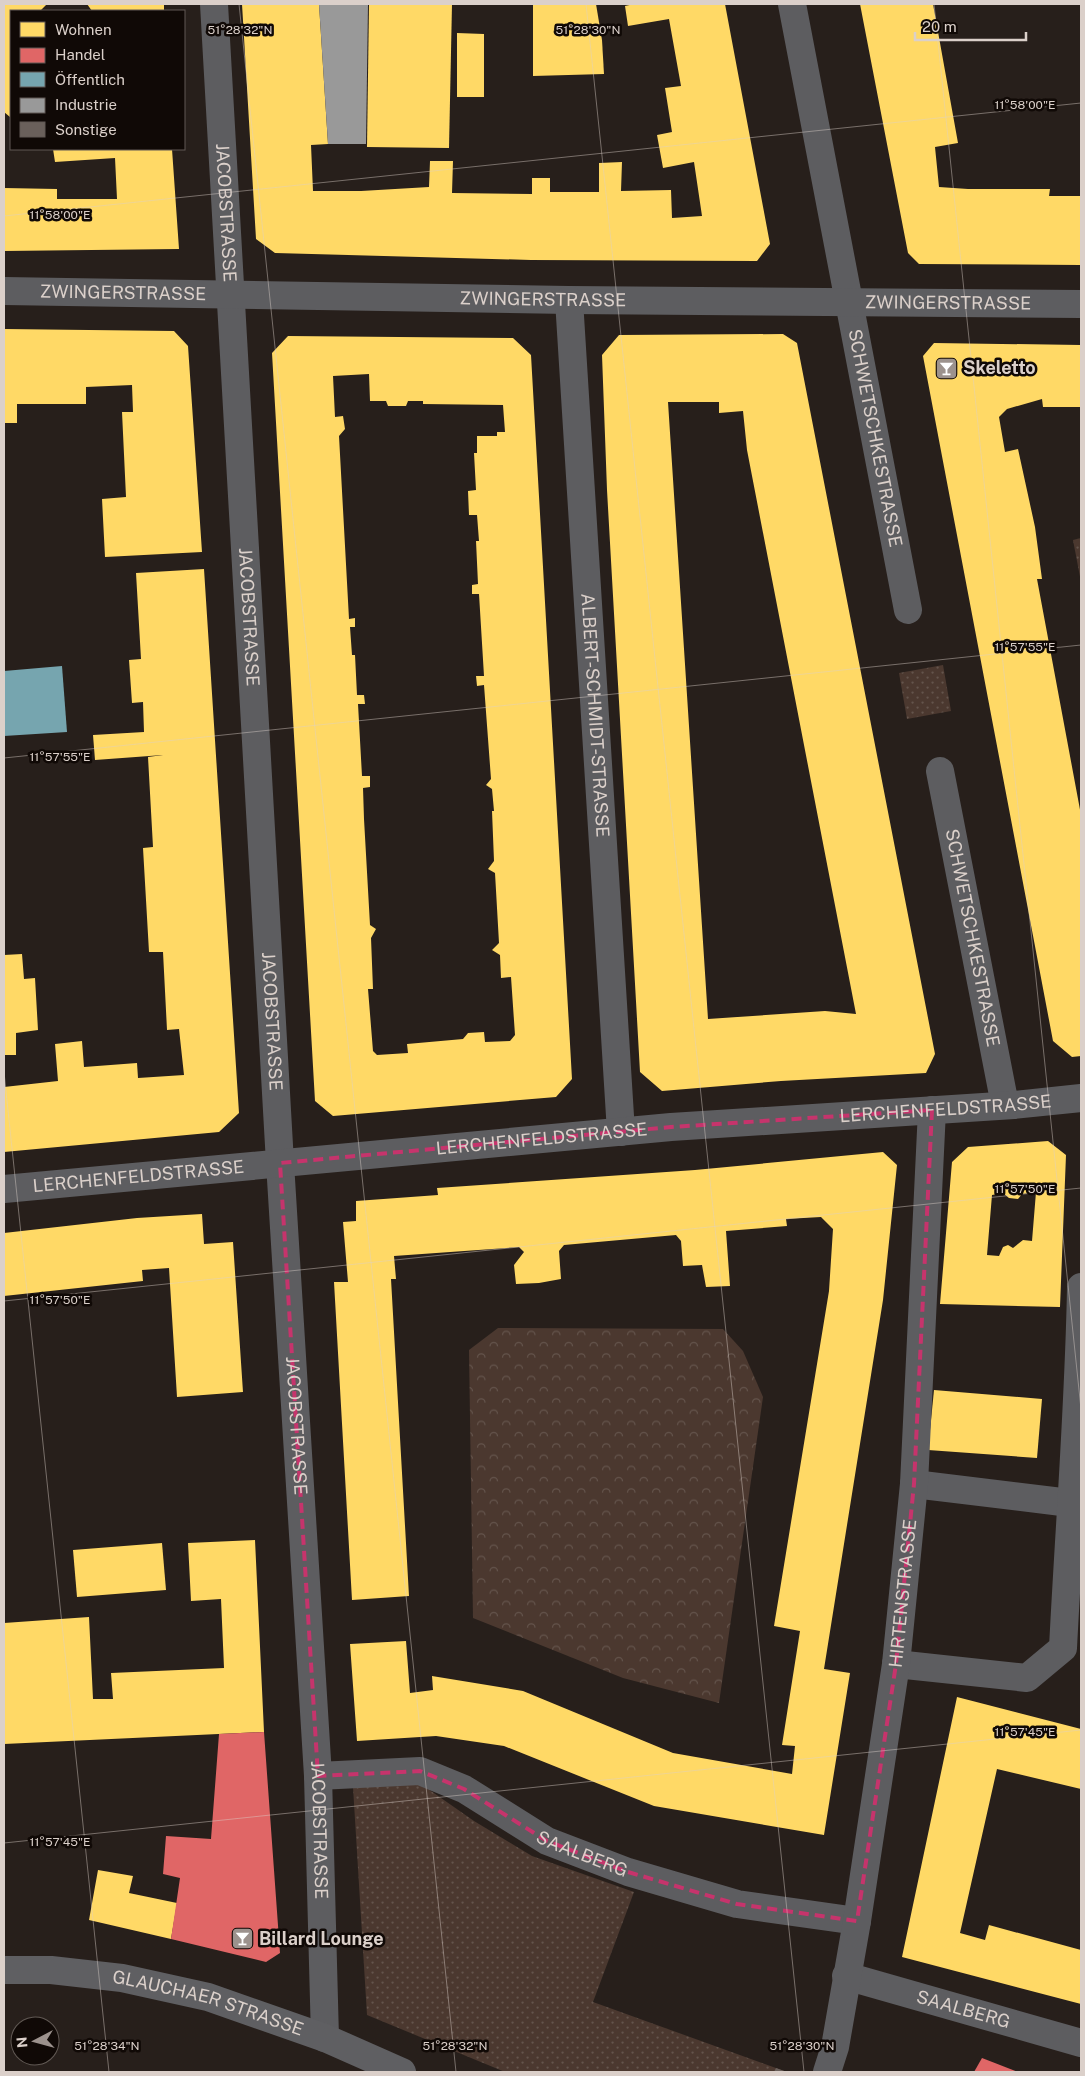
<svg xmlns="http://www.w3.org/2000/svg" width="1085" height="2076" font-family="'Public Sans',sans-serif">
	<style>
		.grass { fill: url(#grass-dots) }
		.forest { fill: url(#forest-crowns) }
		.homes { fill: #ffd966; fill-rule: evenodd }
		.shops { fill: #e06666 }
		.public { fill: #76a5af }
		.industry { fill: #999 }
		.building { fill: #6a605b }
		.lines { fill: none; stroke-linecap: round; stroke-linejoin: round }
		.street { stroke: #5d5d60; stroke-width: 28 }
		.secondary { stroke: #5f5f62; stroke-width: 28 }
		.marked { fill: none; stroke: #c6346c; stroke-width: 4; stroke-dasharray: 10 6; stroke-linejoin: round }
		.ticks { fill: none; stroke: #dbd0ca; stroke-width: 1; stroke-opacity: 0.45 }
		.labels { text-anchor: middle; stroke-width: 5; stroke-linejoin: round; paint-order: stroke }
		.street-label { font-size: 18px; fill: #dbd0ca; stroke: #100906 }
		.poi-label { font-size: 18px; font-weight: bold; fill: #dbd0ca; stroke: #100906; text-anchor: start }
		.ticks-label { font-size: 12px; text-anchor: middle; fill: #dbd0ca; stroke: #100906; stroke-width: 5; stroke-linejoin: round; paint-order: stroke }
	</style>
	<defs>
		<pattern id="grass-dots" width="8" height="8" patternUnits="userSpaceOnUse" patternTransform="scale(1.25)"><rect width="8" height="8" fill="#4b382f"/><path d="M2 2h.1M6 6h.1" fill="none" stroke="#64544c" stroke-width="1.8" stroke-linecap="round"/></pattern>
		<pattern id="forest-crowns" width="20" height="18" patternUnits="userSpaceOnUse" patternTransform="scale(1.25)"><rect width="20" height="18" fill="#4b382f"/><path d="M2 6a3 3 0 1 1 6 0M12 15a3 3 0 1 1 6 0" fill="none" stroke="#64544c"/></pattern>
	</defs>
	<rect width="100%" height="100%" fill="#271f1b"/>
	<g class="grass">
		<polygon points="1081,538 1081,582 1073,540"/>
		<polygon points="943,665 951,711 907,719 899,673"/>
		<polygon points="421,1784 474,1821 532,1856 634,1892 593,2002 787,2072 505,2072 367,2015 353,1787"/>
	</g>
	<polygon class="forest" points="498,1328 723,1329 743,1351 763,1397 719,1703 623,1678 473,1618 469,1350"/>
	<g class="homes">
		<polygon points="4,4 47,4 40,11 11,11 10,117 4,112"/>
		<polygon points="87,4 164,4 164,11 92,11"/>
		<polygon points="242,4 319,4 328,144 311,145 313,191 361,191 429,187 430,161 453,161 452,193 532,194 532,178 550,178 550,192 599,192 599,163 622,162 621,191 671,190 672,218 702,216 694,162 663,168 657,135 672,132 665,88 681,86 669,19 628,26 625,6 634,4 725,4 770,244 757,261 531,260 275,253 256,239"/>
		<polygon points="369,4 452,4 449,148 367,147"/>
		<polygon points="533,4 596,4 602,40 604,74 533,76"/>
		<polygon points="860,4 933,4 958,143 935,147 939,187 968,189 1050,189 1049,196 1081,196 1081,265 919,264 908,253"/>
		<polygon points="457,33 484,34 484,97 457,97"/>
		<polygon points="53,149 172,149 179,249 4,251 4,188 57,189 57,199 117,199 115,158 55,162"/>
		<polygon points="4,329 174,331 188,346 202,552 105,557 102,499 126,497 122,412 133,412 132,385 86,387 86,404 17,404 17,423 4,423"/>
		<path d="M 783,334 L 797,343 L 935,1054 L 926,1073 L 781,1081 L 662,1091 L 640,1072 L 607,490 L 602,355 L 619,335 ZM 668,402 L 719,402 L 719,413 L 743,411 L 747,450 L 856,1014 L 825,1011 L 708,1019 Z"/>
		<path d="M 288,336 L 513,338 L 531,355 L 572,1079 L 556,1097 L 333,1116 L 315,1101 L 272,353 ZM 369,374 L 370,401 L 386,401 L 388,406 L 406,406 L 408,401 L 423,401 L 423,404 L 503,405 L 505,432 L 497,432 L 497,436 L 477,436 L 477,453 L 474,453 L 476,490 L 468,491 L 469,515 L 477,515 L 479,541 L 476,541 L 478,584 L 472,585 L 472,594 L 479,594 L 484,676 L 476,676 L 477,686 L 484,685 L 491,779 L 486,785 L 492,789 L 494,811 L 492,811 L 494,861 L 488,869 L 495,873 L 499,943 L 492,950 L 500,955 L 501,978 L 511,977 L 515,1035 L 510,1041 L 485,1042 L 484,1032 L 468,1033 L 463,1039 L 407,1044 L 408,1053 L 377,1055 L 373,1051 L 368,989 L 373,989 L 371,938 L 376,929 L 370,925 L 364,819 L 363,788 L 370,787 L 370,776 L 362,776 L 358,704 L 365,704 L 364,695 L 357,695 L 355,655 L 352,655 L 350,627 L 355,627 L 355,618 L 349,619 L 339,436 L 345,429 L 343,416 L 335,417 L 333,376 Z"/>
		<polygon points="934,343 1081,345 1081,407 1043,407 1042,399 1007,409 999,417 1005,452 1018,449 1035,527 1042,579 1037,579 1081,815 1081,1056 1072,1057 1053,1041 923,356"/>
		<polygon points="204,569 239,1113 219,1132 4,1152 4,1087 58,1081 55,1044 82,1041 84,1067 137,1063 138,1078 184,1075 179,1029 167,1030 163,952 149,952 143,848 153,847 148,757 163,755 95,760 93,735 144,732 143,702 132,703 129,660 141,659 136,573"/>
		<polygon points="22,954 24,979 35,978 38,1030 16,1033 16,1055 4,1055 4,955"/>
		<path d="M 1048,1141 L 1066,1155 L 1060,1307 L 940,1304 L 952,1162 L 968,1147 ZM 1036,1192 L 1032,1241 L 1023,1240 L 1013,1248 L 1008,1245 L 1003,1247 L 999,1256 L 987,1255 L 992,1195 L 1003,1193 L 1009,1198 L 1018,1199 L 1022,1194 Z"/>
		<polygon points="883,1152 897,1165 883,1300 824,1669 850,1673 824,1835 654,1806 504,1746 436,1736 357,1741 350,1644 406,1641 410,1693 433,1690 432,1676 523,1691 673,1753 792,1774 795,1746 782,1745 800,1631 774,1626 829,1291 833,1229 821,1217 786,1219 787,1226 726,1231 730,1286 706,1287 702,1265 683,1266 681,1241 676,1235 564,1245 559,1251 561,1279 539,1283 516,1284 514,1265 524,1252 519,1247 394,1256 396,1279 391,1279 409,1596 352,1600 334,1282 348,1282 343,1222 356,1221 356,1201 438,1195 437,1188 695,1170"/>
		<polygon points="202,1214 204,1244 233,1242 243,1392 177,1397 169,1268 142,1270 143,1281 4,1296 4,1233 137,1218"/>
		<polygon points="934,1390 1042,1399 1037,1458 928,1450"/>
		<polygon points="255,1540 264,1732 4,1744 4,1623 89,1617 93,1699 113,1699 111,1673 224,1668 221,1599 191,1601 188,1543"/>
		<polygon points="162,1543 166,1590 77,1597 73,1550"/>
		<polygon points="957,1697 1081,1729 1081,1789 997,1769 960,1933 985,1940 989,1925 1081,1950 1081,2004 902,1957"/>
		<polygon points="98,1870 133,1876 129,1893 177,1903 171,1939 89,1920"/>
	</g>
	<g class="shops">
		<polygon points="264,1732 280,1953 266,1962 171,1939 180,1878 163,1874 166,1836 211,1839 219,1734"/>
		<polygon points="982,2058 1018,2072 974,2072"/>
	</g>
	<polygon class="public" points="62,666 67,732 4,736 4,671"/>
	<polygon class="industry" points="319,4 368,4 366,144 328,144"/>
	<polygon class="building" points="776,2068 787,2072 774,2072"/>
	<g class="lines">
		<g class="street">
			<path id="s1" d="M 214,4 L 280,1163 L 318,1776 L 325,2038"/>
			<path id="s2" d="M 792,4 L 908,610"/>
			<path id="s3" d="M 4,291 L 569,300 L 1081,304"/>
			<path id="s4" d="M 569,300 L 621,1132"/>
			<path id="s5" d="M 940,771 L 1005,1105"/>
			<path id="s6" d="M 4,1189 L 671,1127 L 1014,1105 L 1081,1098"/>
			<polyline points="914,1484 1070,1503"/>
			<path d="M 896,1664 L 1027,1678 L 1063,1648 C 1069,1528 1079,1407 1081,1287"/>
			<path id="s7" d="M 318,1776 L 420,1771 L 464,1789 L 547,1841 L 628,1872 L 737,1904 L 857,1921"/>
			<path id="s8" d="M 846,1976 L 1081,2043"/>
			<path id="s9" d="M 827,2072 L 835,2047 L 857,1921 L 896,1664 L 914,1484 L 932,1110"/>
		</g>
		<path class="secondary" id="s10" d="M 4,1970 L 51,1970 L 122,1978 L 208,1997 L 325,2038 L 402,2072"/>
	</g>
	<path class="marked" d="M 932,1110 L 914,1484 L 896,1664 L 857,1921 L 737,1904 L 628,1872 L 547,1841 L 464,1789 L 420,1771 L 318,1776 L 280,1163 L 671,1127 Z"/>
	<path class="ticks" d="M 239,4 L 456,2072M 586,4 L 804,2072M 934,4 L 1081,1409M 4,216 L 1081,103M 4,758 L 1081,645M 4,1072 L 109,2072M 4,1301 L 1081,1188M 4,1843 L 1081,1730"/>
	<defs>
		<symbol id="bar-square" viewBox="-11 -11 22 22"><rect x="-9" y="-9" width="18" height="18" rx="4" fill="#9c928d" stroke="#100906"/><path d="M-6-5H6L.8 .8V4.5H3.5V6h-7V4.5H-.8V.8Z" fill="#fff"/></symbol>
	</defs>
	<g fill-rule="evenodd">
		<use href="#bar-square" x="934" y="356" width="25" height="25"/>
		<use href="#bar-square" x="230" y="1926" width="25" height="25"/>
	</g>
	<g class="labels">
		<g class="street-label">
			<text dy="6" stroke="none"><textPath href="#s1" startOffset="209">JACOBSTRASSE</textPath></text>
			<text dy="6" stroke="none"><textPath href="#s3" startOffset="119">ZWINGERSTRASSE</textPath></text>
			<text dy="6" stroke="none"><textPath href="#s3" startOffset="539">ZWINGERSTRASSE</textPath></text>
			<text dy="6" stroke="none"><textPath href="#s3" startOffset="944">ZWINGERSTRASSE</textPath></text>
			<text dy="6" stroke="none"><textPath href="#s2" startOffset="442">SCHWETSCHKESTRASSE</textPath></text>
			<text dy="6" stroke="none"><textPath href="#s1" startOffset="614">JACOBSTRASSE</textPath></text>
			<text dy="6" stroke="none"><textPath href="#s4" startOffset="416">ALBERT-SCHMIDT-STRASSE</textPath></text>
			<text dy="6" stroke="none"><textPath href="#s5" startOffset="170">SCHWETSCHKESTRASSE</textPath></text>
			<text dy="6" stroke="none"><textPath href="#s1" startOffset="1019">JACOBSTRASSE</textPath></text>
			<text dy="6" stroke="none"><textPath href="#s6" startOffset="945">LERCHENFELDSTRASSE</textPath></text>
			<text dy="6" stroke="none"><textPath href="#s6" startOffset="540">LERCHENFELDSTRASSE</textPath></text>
			<text dy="6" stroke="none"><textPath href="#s6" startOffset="135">LERCHENFELDSTRASSE</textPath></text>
			<text dy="6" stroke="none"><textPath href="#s1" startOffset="1424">JACOBSTRASSE</textPath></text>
			<text dy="6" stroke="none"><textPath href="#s9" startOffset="485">HIRTENSTRASSE</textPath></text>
			<text dy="6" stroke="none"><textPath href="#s1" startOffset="1829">JACOBSTRASSE</textPath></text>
			<text dy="6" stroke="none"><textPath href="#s7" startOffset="285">SAALBERG</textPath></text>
			<text dy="6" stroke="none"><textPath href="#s10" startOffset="208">GLAUCHAER STRASSE</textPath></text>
			<text dy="6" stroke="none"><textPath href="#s8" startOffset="122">SAALBERG</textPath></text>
		</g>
		<g class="poi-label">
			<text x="963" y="374">Skeletto</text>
			<text x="259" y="1945">Billard Lounge</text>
		</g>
	</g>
	<g class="ticks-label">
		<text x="240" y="34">51°28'32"N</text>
		<text x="588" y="34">51°28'30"N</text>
		<text x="1025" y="109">11°58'00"E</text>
		<text x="60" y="219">11°58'00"E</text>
		<text x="1025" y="651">11°57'55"E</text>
		<text x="60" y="761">11°57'55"E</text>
		<text x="1025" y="1193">11°57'50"E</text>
		<text x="60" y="1304">11°57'50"E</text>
		<text x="1025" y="1736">11°57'45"E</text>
		<text x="60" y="1846">11°57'45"E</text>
		<text x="107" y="2050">51°28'34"N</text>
		<text x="455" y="2050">51°28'32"N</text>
		<text x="802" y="2050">51°28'30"N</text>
	</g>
	<rect width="1085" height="2076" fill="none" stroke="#dbd0ca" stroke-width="10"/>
	<rect x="10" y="10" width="175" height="140" fill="#100906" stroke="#615954"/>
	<rect x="20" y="22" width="25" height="15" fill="#ffd966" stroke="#615954"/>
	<text x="55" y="35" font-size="15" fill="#dbd0ca">Wohnen</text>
	<rect x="20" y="48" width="25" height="15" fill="#e06666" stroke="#615954"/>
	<text x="55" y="60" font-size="15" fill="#dbd0ca">Handel</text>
	<rect x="20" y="72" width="25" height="15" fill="#76a5af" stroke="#615954"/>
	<text x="55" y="85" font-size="15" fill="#dbd0ca">Öffentlich</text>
	<rect x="20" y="98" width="25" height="15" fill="#999999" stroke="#615954"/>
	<text x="55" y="110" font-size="15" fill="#dbd0ca">Industrie</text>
	<rect x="20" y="122" width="25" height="15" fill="#6a605b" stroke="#615954"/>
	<text x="55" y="135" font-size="15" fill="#dbd0ca">Sonstige</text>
	<g transform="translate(35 2041) rotate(264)"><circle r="24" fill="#100906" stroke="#615954"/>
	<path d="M0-4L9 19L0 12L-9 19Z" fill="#9c928d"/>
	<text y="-8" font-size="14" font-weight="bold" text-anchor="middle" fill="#dbd0ca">N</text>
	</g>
	<path d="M915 32v8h111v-8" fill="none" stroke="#dbd0ca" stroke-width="2.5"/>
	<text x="922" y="32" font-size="15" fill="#dbd0ca" stroke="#100906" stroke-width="4" paint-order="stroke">20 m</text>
</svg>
